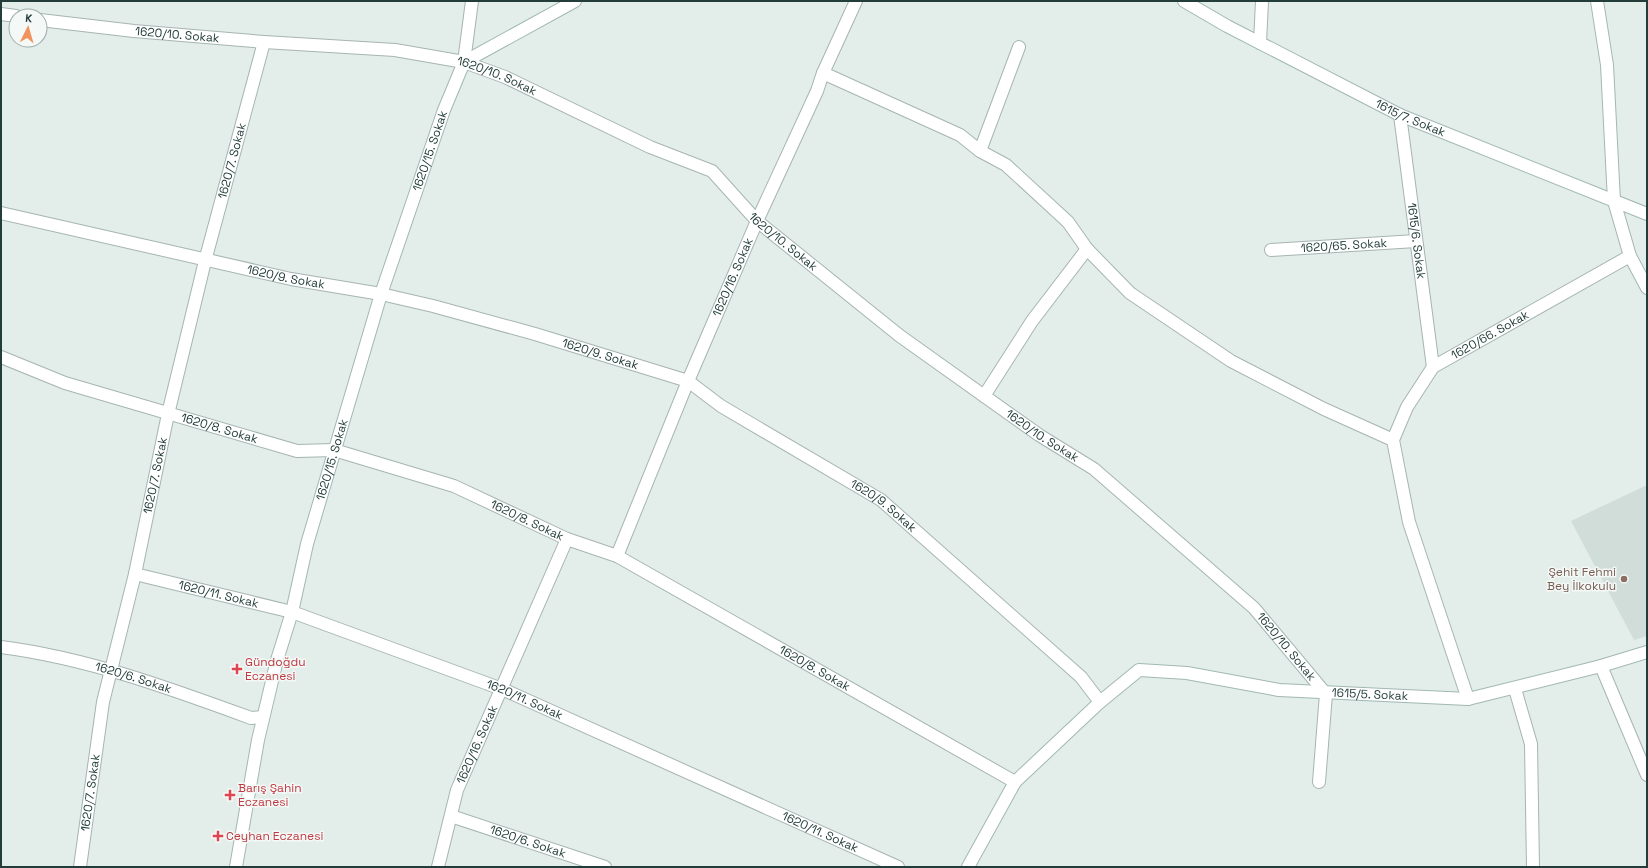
<svg xmlns="http://www.w3.org/2000/svg" width="1648" height="868" font-family="'Space Grotesk',sans-serif">
	<style>
		.built { fill: #d1ddd9 }
		.lines { fill: none; stroke-linecap: round; stroke-linejoin: round }
		.street-casing { stroke: #a6b5b2; stroke-width: 14 }
		.secondary-casing { stroke: #a1b8b3; stroke-width: 14 }
		.street { stroke: #fff; stroke-width: 12 }
		.secondary { stroke: #fff; stroke-width: 12 }
		.education-dot { fill: #8d6e63; stroke: #f4f9f7; stroke-width: 1.5 }
		.health-dot { fill: #e0444e; stroke: #f4f9f7; stroke-width: 1.5 }
		.labels { text-anchor: middle; stroke-width: 3; stroke-linejoin: round; paint-order: stroke }
		.street-label { font-size: 12px; fill: #233e3a; stroke: #f4f9f7 }
		.education-label { font-size: 12px; fill: #785e54; stroke: #f4f9f7; text-anchor: end }
		.health-label { font-size: 12px; fill: #be3a42; stroke: #f4f9f7; text-anchor: start }
	</style>
	<rect width="100%" height="100%" fill="#e3edea"/>
	<polygon class="built" points="1647,485 1647,636 1634,640 1571,521"/>
	<g class="lines">
		<defs>
			<g id="street">
				<polyline points="1,14 16,16"/>
				<path id="s1" d="M 40,20 L 134,31 L 264,42 L 395,50 L 464,62 L 505,77 L 650,147 L 712,171 L 757,221 L 900,336 L 1039,435 L 1094,469 L 1254,608 L 1326,694 L 1319,782"/>
				<polyline points="1260,43 1262,1"/>
				<polyline points="464,62 472,1"/>
				<polyline points="823,73 960,135 980,151 1006,165 1068,222 1087,249 1130,293 1231,361 1324,409 1393,440"/>
				<path id="s2" d="M 1400,115 L 1433,367"/>
				<polyline points="980,151 1019,47"/>
				<path id="s3" d="M 1,213 L 291,279 L 381,294 L 433,306 L 535,334 L 688,381 L 721,406 L 881,500 L 1081,677 L 1100,702"/>
				<path id="s4" d="M 1271,250 L 1416,241"/>
				<path id="s5" d="M 1,357 L 65,383 L 297,451 L 334,450 L 454,486 L 567,539 L 617,556 L 1015,782"/>
				<polyline points="984,396 1032,321 1087,249"/>
				<path id="s6" d="M 617,556 L 688,381 L 757,221 L 817,91 L 823,73 L 856,1"/>
				<path id="s7" d="M 135,574 L 292,612 L 502,689 L 898,867"/>
				<path id="s8" d="M 1,647 C 87,658 169,688 251,718 L 263,717"/>
				<polyline points="1601,666 1647,775"/>
				<polyline points="1515,689 1531,744 1533,867"/>
				<path id="s9" d="M 1468,699 L 1409,522 L 1393,440 L 1407,407 L 1433,367 L 1630,256 L 1614,201"/>
				<path id="s10" d="M 451,816 L 605,867"/>
				<path id="s11" d="M 80,867 L 103,702 L 135,574 L 168,414 L 205,261 L 264,42"/>
				<path id="s12" d="M 438,867 L 457,790 L 567,539"/>
			</g>
			<g id="secondary">
				<path id="s13" d="M 1184,1 L 1227,26 L 1400,115 L 1647,214"/>
				<polyline points="1597,1 1607,65 1614,201"/>
				<polyline points="1630,256 1647,288"/>
				<path id="s14" d="M 236,867 L 258,740 L 277,660 L 292,612 L 307,544 L 381,294 L 444,110 L 464,62 L 575,1"/>
				<path id="s15" d="M 968,867 L 1015,782 L 1100,702 L 1139,670 L 1187,673 L 1279,690 L 1468,699 L 1601,666 L 1647,652"/>
			</g>
		</defs>
		<use href="#street" class="street-casing"/>
		<use href="#secondary" class="secondary-casing"/>
		<use href="#street" class="street"/>
		<use href="#secondary" class="secondary"/>
	</g>
	<circle class="education-dot" cx="1624" cy="579" r="4"/>
	<g class="health-dot">
		<path d="M235 663h4v4h4v4h-4v4h-4v-4h-4v-4h4z"/>
		<path d="M228 789h4v4h4v4h-4v4h-4v-4h-4v-4h4z"/>
		<path d="M216 830h4v4h4v4h-4v4h-4v-4h-4v-4h4z"/>
	</g>
	<g class="labels">
		<g class="street-label">
			<text dy="4" stroke="none"><textPath href="#s1" startOffset="138">1620/10. Sokak</textPath></text>
			<text dy="4" stroke="none"><textPath href="#s1" startOffset="462">1620/10. Sokak</textPath></text>
			<text dy="4" stroke="none"><textPath href="#s13" startOffset="255">1615/7. Sokak</textPath></text>
			<text dy="4" stroke="none"><textPath href="#s14" startOffset="743">1620/15. Sokak</textPath></text>
			<text dy="4" stroke="none"><textPath href="#s11" startOffset="723">1620/7. Sokak</textPath></text>
			<text dy="4" stroke="none"><textPath href="#s1" startOffset="798">1620/10. Sokak</textPath></text>
			<text dy="4" stroke="none"><textPath href="#s2" startOffset="127">1615/6. Sokak</textPath></text>
			<text dy="4" stroke="none"><textPath href="#s4" startOffset="73">1620/65. Sokak</textPath></text>
			<text dy="4" stroke="none"><textPath href="#s3" startOffset="292">1620/9. Sokak</textPath></text>
			<text dy="4" stroke="none"><textPath href="#s6" startOffset="302">1620/16. Sokak</textPath></text>
			<text dy="4" stroke="none"><textPath href="#s9" startOffset="419">1620/66. Sokak</textPath></text>
			<text dy="4" stroke="none"><textPath href="#s3" startOffset="616">1620/9. Sokak</textPath></text>
			<text dy="4" stroke="none"><textPath href="#s5" startOffset="230">1620/8. Sokak</textPath></text>
			<text dy="4" stroke="none"><textPath href="#s1" startOffset="1122">1620/10. Sokak</textPath></text>
			<text dy="4" stroke="none"><textPath href="#s14" startOffset="419">1620/15. Sokak</textPath></text>
			<text dy="4" stroke="none"><textPath href="#s11" startOffset="399">1620/7. Sokak</textPath></text>
			<text dy="4" stroke="none"><textPath href="#s3" startOffset="940">1620/9. Sokak</textPath></text>
			<text dy="4" stroke="none"><textPath href="#s5" startOffset="554">1620/8. Sokak</textPath></text>
			<text dy="4" stroke="none"><textPath href="#s7" startOffset="86">1620/11. Sokak</textPath></text>
			<text dy="4" stroke="none"><textPath href="#s1" startOffset="1446">1620/10. Sokak</textPath></text>
			<text dy="4" stroke="none"><textPath href="#s5" startOffset="878">1620/8. Sokak</textPath></text>
			<text dy="4" stroke="none"><textPath href="#s8" startOffset="136">1620/6. Sokak</textPath></text>
			<text dy="4" stroke="none"><textPath href="#s15" startOffset="497">1615/5. Sokak</textPath></text>
			<text dy="4" stroke="none"><textPath href="#s7" startOffset="410">1620/11. Sokak</textPath></text>
			<text dy="4" stroke="none"><textPath href="#s12" startOffset="129">1620/16. Sokak</textPath></text>
			<text dy="4" stroke="none"><textPath href="#s11" startOffset="75">1620/7. Sokak</textPath></text>
			<text dy="4" stroke="none"><textPath href="#s7" startOffset="734">1620/11. Sokak</textPath></text>
			<text dy="4" stroke="none"><textPath href="#s10" startOffset="81">1620/6. Sokak</textPath></text>
		</g>
		<g class="education-label">
			<text x="1616" y="576">Şehit Fehmi<tspan x="1616" dy="14">Bey İlkokulu</tspan></text>
		</g>
		<g class="health-label">
			<text x="245" y="666">Gündoğdu<tspan x="245" dy="14">Eczanesi</tspan></text>
			<text x="238" y="792">Barış Şahin<tspan x="238" dy="14">Eczanesi</tspan></text>
			<text x="226" y="840">Ceyhan Eczanesi</text>
		</g>
	</g>
	<rect width="1648" height="868" fill="none" stroke="#233e3a" stroke-width="4"/>
	<g transform="translate(28 28) rotate(5)"><circle r="19" fill="#f4f9f7" stroke="#a0aeab"/>
	<path d="M0-3L7 15L0 10L-7 15Z" fill="#f1935d"/>
	<text y="-6" font-size="11" font-weight="bold" text-anchor="middle" fill="#233e3a">K</text>
	</g>
</svg>
